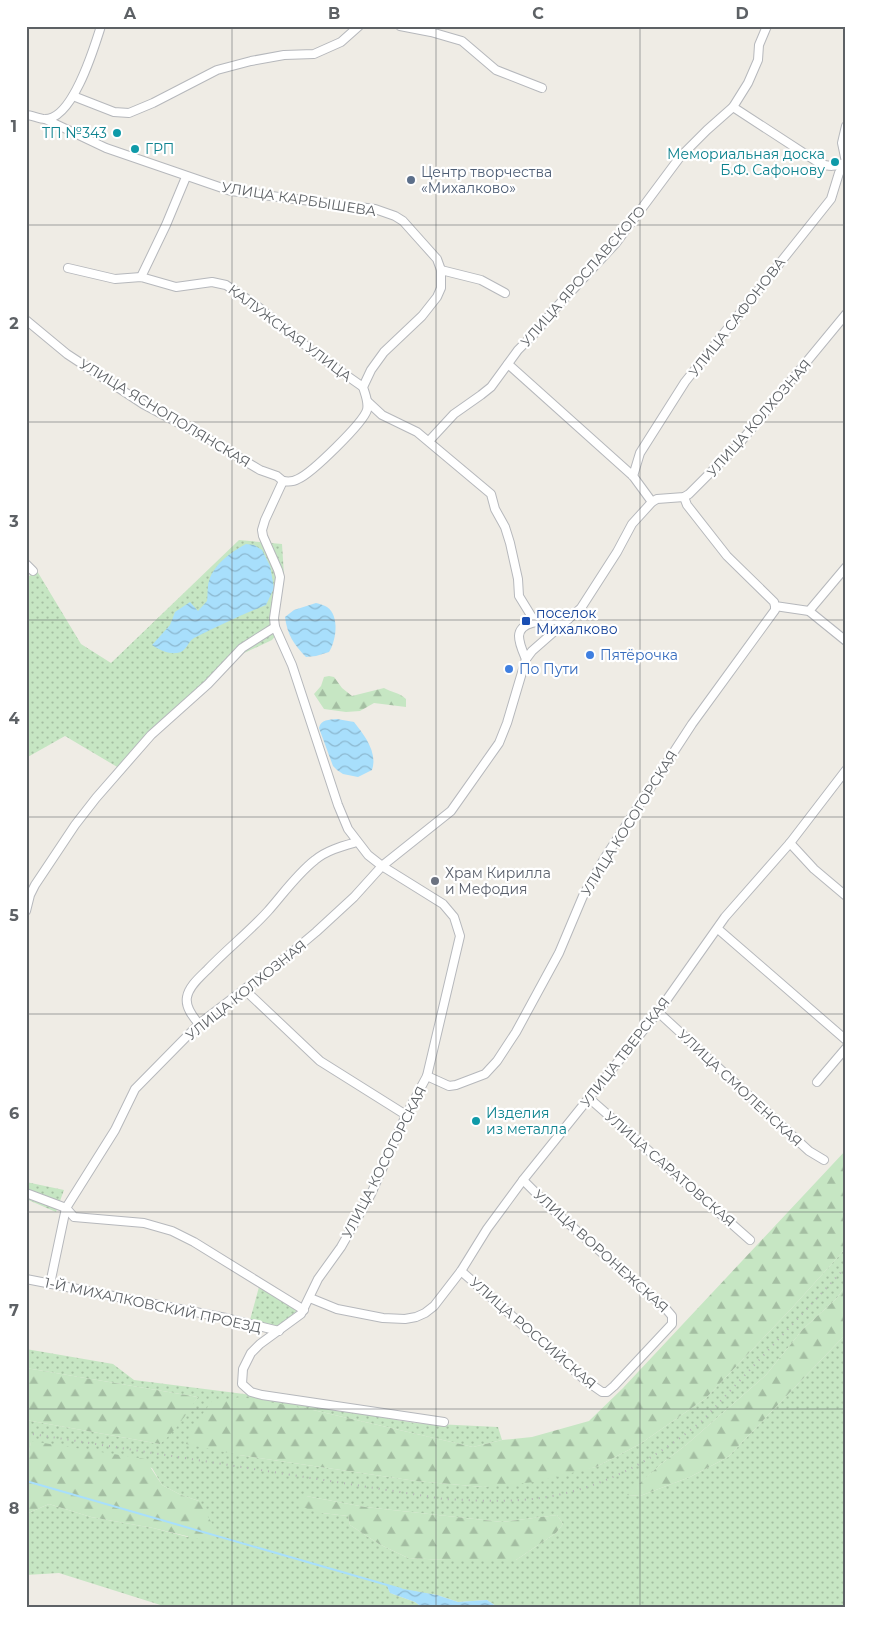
<svg xmlns="http://www.w3.org/2000/svg" width="872" height="1634" font-family="Montserrat,sans-serif">
	<style>
		.grass { fill: url(#grass-dots); fill-rule: evenodd }
		.forest { fill: url(#forest-firs) }
		.water { fill: url(#water-waves) }
		.lines { fill: none; stroke-linecap: round; stroke-linejoin: round }
		.stream { stroke: #a8dffc; stroke-width: 2 }
		.minor-casing { stroke: #b6b8bc; stroke-width: 10 }
		.minor { stroke: #fff; stroke-width: 8 }
		.rail { stroke: #b4b5b5; stroke-width: 2; stroke-dasharray: 1 6; stroke-linecap: butt }
		.grid { fill: none; stroke: #5d6165; stroke-width: 1; stroke-opacity: 0.55 }
		.culture-dot { fill: #0f9aa8; stroke: #fff; stroke-width: 2 }
		.service-dot { fill: #5c6f8a; stroke: #fff; stroke-width: 2 }
		.transit-dot { fill: #1a4fb4; stroke: #fff; stroke-width: 2 }
		.shop-dot { fill: #3f7fe0; stroke: #fff; stroke-width: 2 }
		.worship-dot { fill: #6b7280; stroke: #fff; stroke-width: 2 }
		.labels { text-anchor: middle; stroke-width: 4.5; stroke-linejoin: round; paint-order: stroke }
		.culture-label { font-size: 14px; fill: #0d838f; stroke: #fff; text-anchor: end }
		.service-label { font-size: 14px; fill: #4e5e75; stroke: #fff; text-anchor: start }
		.street-label { font-size: 14px; fill: #5d6165; stroke: #fff }
		.transit-label { font-size: 14px; fill: #164399; stroke: #fff; text-anchor: start }
		.shop-label { font-size: 14px; fill: #366cbe; stroke: #fff; text-anchor: start }
		.worship-label { font-size: 14px; fill: #5b616d; stroke: #fff; text-anchor: start }
		.neatline { fill: none; stroke: #5d6165; stroke-width: 2 }
		.grid-label { font-size: 16px; text-anchor: middle; font-weight: bold; fill: #5d6165 }
	</style>
	<defs>
		<pattern id="grass-dots" width="8" height="8" patternUnits="userSpaceOnUse" patternTransform="scale(1.25)"><rect width="8" height="8" fill="#c6e6c3"/><path d="M2 2h.1M6 6h.1" fill="none" stroke="#a4bea2" stroke-width="1.8" stroke-linecap="round"/></pattern>
		<pattern id="forest-firs" width="22" height="20" patternUnits="userSpaceOnUse" patternTransform="scale(1.25)"><rect width="22" height="20" fill="#c6e6c3"/><path d="M5 1l3.5 6h-7zM16 11l3.5 6h-7z" fill="#a4bea2"/></pattern>
		<pattern id="water-waves" width="16" height="10" patternUnits="userSpaceOnUse" patternTransform="scale(1.25)"><rect width="16" height="10" fill="#a8dffc"/><path d="M0 5q4-4 8 0t8 0" fill="none" stroke="#8cb8d0"/></pattern>
	</defs>
	<rect width="100%" height="100%" fill="#efece5"/>
	<g class="grass">
		<polygon points="239,540 282,544 284,575 275,594 270,619 281,629 272,640 242,654 154,736 124,771 65,736 26,758 26,578 37,571 81,644 111,663"/>
		<polygon points="26,1182 64,1190 56,1212 26,1199"/>
		<path d="M 846,1248 L 846,1285 L 837,1298 L 803,1329 L 766,1375 L 686,1445 L 661,1464 L 628,1495 L 640,1496 L 690,1477 L 728,1457 L 846,1334 L 846,1608 L 499,1608 L 487,1600 L 458,1602 L 437,1595 L 388,1587 L 390,1593 L 415,1602 L 423,1608 L 170,1608 L 59,1573 L 26,1575 L 26,1514 L 49,1504 L 91,1517 L 153,1528 L 188,1537 L 199,1501 L 181,1495 L 162,1485 L 152,1468 L 31,1442 L 29,1452 L 26,1452 L 26,1420 L 160,1444 L 198,1397 L 26,1368 L 26,1349 L 113,1364 L 134,1380 L 252,1395 L 415,1423 L 498,1427 L 502,1440 L 473,1447 L 313,1410 L 239,1455 L 416,1481 L 483,1487 L 596,1467 L 640,1444 L 706,1398 L 791,1309 ZM 306,1496 L 365,1507 L 502,1522 L 557,1515 L 563,1524 L 556,1533 L 516,1560 L 446,1560 L 408,1558 L 379,1544 L 350,1525 L 348,1516 L 322,1513 Z"/>
		<polygon points="259,1287 297,1311 277,1327 250,1320"/>
	</g>
	<g class="forest">
		<path d="M 329,676 L 334,677 L 342,688 L 352,696 L 384,688 C 392,693 399,692 406,699 L 406,707 L 374,703 L 360,711 L 346,712 L 324,709 L 314,694 L 321,686 L 324,677 Z"/>
		<polygon points="846,1150 846,1248 791,1309 706,1398 640,1444 596,1467 535,1482 483,1487 416,1481 239,1455 186,1444 193,1427 212,1401 241,1397 313,1410 473,1447 502,1440 532,1437 589,1421 623,1388"/>
		<polygon points="846,1285 846,1334 728,1457 690,1477 640,1496 627,1495 661,1464 686,1445 766,1375 803,1329 837,1298"/>
		<path d="M 26,1368 L 198,1397 C 186,1414 176,1431 160,1444 L 26,1420 Z"/>
		<polygon points="31,1441 145,1459 162,1485 181,1495 199,1501 218,1534 207,1541 153,1528 91,1517 49,1504 26,1514 26,1452 29,1452"/>
		<polygon points="306,1496 365,1507 502,1522 557,1515 563,1524 556,1533 516,1560 446,1560 408,1558 379,1544 350,1525 348,1516 322,1513 302,1507 298,1500"/>
	</g>
	<g class="water">
		<path d="M 246,544 L 254,545 L 262,550 L 270,566 L 274,588 L 266,605 C 241,615 218,626 194,638 C 187,642 187,652 177,653 C 167,654 160,650 152,645 L 170,625 L 175,612 L 190,602 L 198,611 L 207,601 C 208,595 207,587 209,581 C 214,564 231,552 246,544 Z"/>
		<path d="M 316,603 C 320,604 324,605 327,607 C 340,616 336,641 329,652 L 316,656 L 306,657 C 294,645 287,634 285,617 L 294,610 Z"/>
		<path d="M 337,719 L 354,722 C 364,735 378,752 372,770 L 358,777 L 343,774 L 337,770 L 333,766 L 319,728 C 321,719 329,720 337,719 Z"/>
		<polygon points="387,1586 437,1595 458,1602 487,1600 499,1608 423,1608 415,1602 390,1593"/>
	</g>
	<g class="lines">
		<polyline class="stream" points="26,1481 401,1589"/>
		<defs>
			<g id="minor">
				<polyline points="400,26 431,32 462,41 496,70 542,88"/>
				<polyline points="73,96 114,112 129,113 153,103 217,70 251,61 284,55 314,54 341,42 359,26"/>
				<path d="M 733,107 L 819,163 C 829,167 836,167 846,162"/>
				<path d="M 26,115 C 32,115 39,119 45,119 C 73,119 94,48 101,26"/>
				<path d="M 45,119 L 106,148 L 231,191 L 375,209 L 395,216 L 403,221 L 437,259 L 441,270 L 441,288 L 437,297 L 422,316 L 384,352 L 371,370 L 363,387 C 365,394 369,402 367,410 C 363,423 312,473 298,479 C 293,482 289,482 283,481"/>
				<polyline points="846,126 842,143 846,162"/>
				<polyline points="68,268 115,279 141,277 176,287 212,282 226,285 256,305 316,354 363,387"/>
				<polyline points="441,270 481,280 505,293"/>
				<polyline points="141,277 166,225 186,177"/>
				<polyline points="26,320 67,354 143,404 205,437 260,470 277,476 283,481"/>
				<polyline points="508,364 633,476 652,502"/>
				<polyline points="368,402 382,415 417,432 491,494 495,509 505,527 510,543 518,579 519,596 535,622"/>
				<polyline points="429,441 454,414 481,395 491,387 518,350 536,332 553,311 616,243 680,157 707,130 733,107 748,83 758,60 759,45 767,26"/>
				<polyline points="633,476 640,453 685,382 831,199 839,173 846,162"/>
				<polyline points="283,481 265,520 262,530 263,536 278,570 280,577 274,618 275,627 292,665 338,805 348,829 368,855 382,866 443,904 454,917 460,936 427,1076 406,1115 371,1194 341,1247 318,1279 301,1314 260,1344 251,1353 243,1369 242,1384 251,1392 262,1395 444,1422"/>
				<polyline points="684,497 687,505 727,556 774,602 775,606 809,611 846,641"/>
				<polyline points="26,564 33,571"/>
				<polyline points="809,611 846,567"/>
				<path d="M 526,659 C 523,652 519,644 519,636 C 520,617 556,622 568,619"/>
				<polyline points="790,843 814,869 846,896"/>
				<polyline points="26,911 30,895 35,885 75,825 96,798 151,735 208,684 242,648 275,627"/>
				<polyline points="718,929 846,1040"/>
				<polyline points="245,990 320,1061 406,1115"/>
				<polyline points="658,1012 809,1151 824,1160"/>
				<path d="M 199,1024 C 193,1017 185,1007 187,997 C 189,986 200,977 207,970 C 227,949 249,932 268,911 C 283,894 297,874 315,860 C 327,850 343,846 357,842"/>
				<polyline points="427,1076 449,1086 456,1085 485,1074 497,1061 516,1032 559,953 583,896 604,859 692,724 775,610 775,606"/>
				<polyline points="817,1082 846,1048"/>
				<polyline points="590,1099 750,1240"/>
				<polyline points="26,1193 66,1208 74,1217 144,1223 172,1231 194,1242 304,1310"/>
				<polyline points="461,1271 585,1380 602,1392 607,1392 614,1386 672,1324 672,1316 666,1309 552,1209 523,1180"/>
				<polyline points="26,1279 226,1318 279,1331"/>
				<polyline points="50,1284 66,1208 115,1130 135,1089 199,1024 285,958 316,932 354,897 382,866 451,811 499,743 507,723 526,659 532,651 581,608 617,552 632,524 652,502 657,499 684,497 689,494 738,445 846,314"/>
				<polyline points="310,1298 337,1309 383,1318 405,1319 416,1317 425,1313 434,1306 461,1271 487,1229 523,1180 658,1012 725,917 790,843 846,770"/>
			</g>
		</defs>
		<use href="#minor" class="minor-casing"/>
		<use href="#minor" class="minor"/>
		<path class="rail" d="M 26,1433 L 444,1499 C 469,1500 495,1502 520,1500 C 589,1496 649,1464 702,1421 L 846,1267"/>
	</g>
	<path class="grid" d="M 232,26 L 232,1608M 436,26 L 436,1608M 640,26 L 640,1608M 26,225 L 846,225M 26,422 L 846,422M 26,620 L 846,620M 26,817 L 846,817M 26,1014 L 846,1014M 26,1212 L 846,1212M 26,1409 L 846,1409"/>
	<g class="culture-dot">
		<circle cx="117" cy="133" r="5"/>
		<circle cx="135" cy="149" r="5"/>
		<circle cx="835" cy="162" r="5"/>
		<circle cx="476" cy="1121" r="5"/>
	</g>
	<circle class="service-dot" cx="411" cy="180" r="5"/>
	<rect class="transit-dot" x="521" y="616" width="10" height="10" rx="2.5"/>
	<g class="shop-dot">
		<circle cx="590" cy="655" r="5"/>
		<circle cx="509" cy="669" r="5"/>
	</g>
	<circle class="worship-dot" cx="435" cy="881" r="5"/>
	<g class="labels">
		<g class="culture-label">
			<text x="107" y="138">ТП №343</text>
			<text x="145" y="154" text-anchor="start">ГРП</text>
			<text x="825" y="159">Мемориальная доска<tspan x="825" dy="16">Б.Ф. Сафонову</tspan></text>
			<text x="486" y="1118" text-anchor="start">Изделия<tspan x="486" dy="16">из металла</tspan></text>
		</g>
		<g class="service-label">
			<text x="421" y="177">Центр творчества<tspan x="421" dy="16">«Михалково»</tspan></text>
		</g>
		<g class="street-label">
			<text transform="translate(299 199) rotate(9)" y="5">УЛИЦА КАРБЫШЕВА</text>
			<text transform="translate(583 276) rotate(-49)" y="5">УЛИЦА ЯРОСЛАВСКОГО</text>
			<text transform="translate(737 317) rotate(-52)" y="5">УЛИЦА САФОНОВА</text>
			<text transform="translate(290 333) rotate(37)" y="5">КАЛУЖСКАЯ УЛИЦА</text>
			<text transform="translate(165 413) rotate(31)" y="5">УЛИЦА ЯСНОПОЛЯНСКАЯ</text>
			<text transform="translate(759 418) rotate(-49)" y="5">УЛИЦА КОЛХОЗНАЯ</text>
			<text transform="translate(629 823) rotate(-58)" y="5">УЛИЦА КОСОГОРСКАЯ</text>
			<text transform="translate(246 990) rotate(-39)" y="5">УЛИЦА КОЛХОЗНАЯ</text>
			<text transform="translate(625 1052) rotate(-52)" y="5">УЛИЦА ТВЕРСКАЯ</text>
			<text transform="translate(740 1088) rotate(43)" y="5">УЛИЦА СМОЛЕНСКАЯ</text>
			<text transform="translate(384 1162) rotate(-63)" y="5">УЛИЦА КОСОГОРСКАЯ</text>
			<text transform="translate(670 1169) rotate(41)" y="5">УЛИЦА САРАТОВСКАЯ</text>
			<text transform="translate(601 1251) rotate(42)" y="5">УЛИЦА ВОРОНЕЖСКАЯ</text>
			<text transform="translate(153 1305) rotate(12)" y="5">1-Й МИХАЛКОВСКИЙ ПРОЕЗД</text>
			<text transform="translate(533 1333) rotate(41)" y="5">УЛИЦА РОССИЙСКАЯ</text>
		</g>
		<g class="transit-label">
			<text x="536" y="618">поселок<tspan x="536" dy="16">Михалково</tspan></text>
		</g>
		<g class="shop-label">
			<text x="600" y="660">Пятёрочка</text>
			<text x="519" y="674">По Пути</text>
		</g>
		<g class="worship-label">
			<text x="445" y="878">Храм Кирилла<tspan x="445" dy="16">и Мефодия</tspan></text>
		</g>
	</g>
	<rect width="872" height="1634" fill="none" stroke="#ffffff" stroke-width="55"/>
	<rect x="28" y="28" width="816" height="1578" class="neatline"/>
	<g class="grid-label">
		<text x="130" y="19">A</text>
		<text x="334" y="19">B</text>
		<text x="538" y="19">C</text>
		<text x="742" y="19">D</text>
		<text x="14" y="132">1</text>
		<text x="14" y="329">2</text>
		<text x="14" y="527">3</text>
		<text x="14" y="724">4</text>
		<text x="14" y="921">5</text>
		<text x="14" y="1119">6</text>
		<text x="14" y="1316">7</text>
		<text x="14" y="1514">8</text>
	</g>
</svg>
